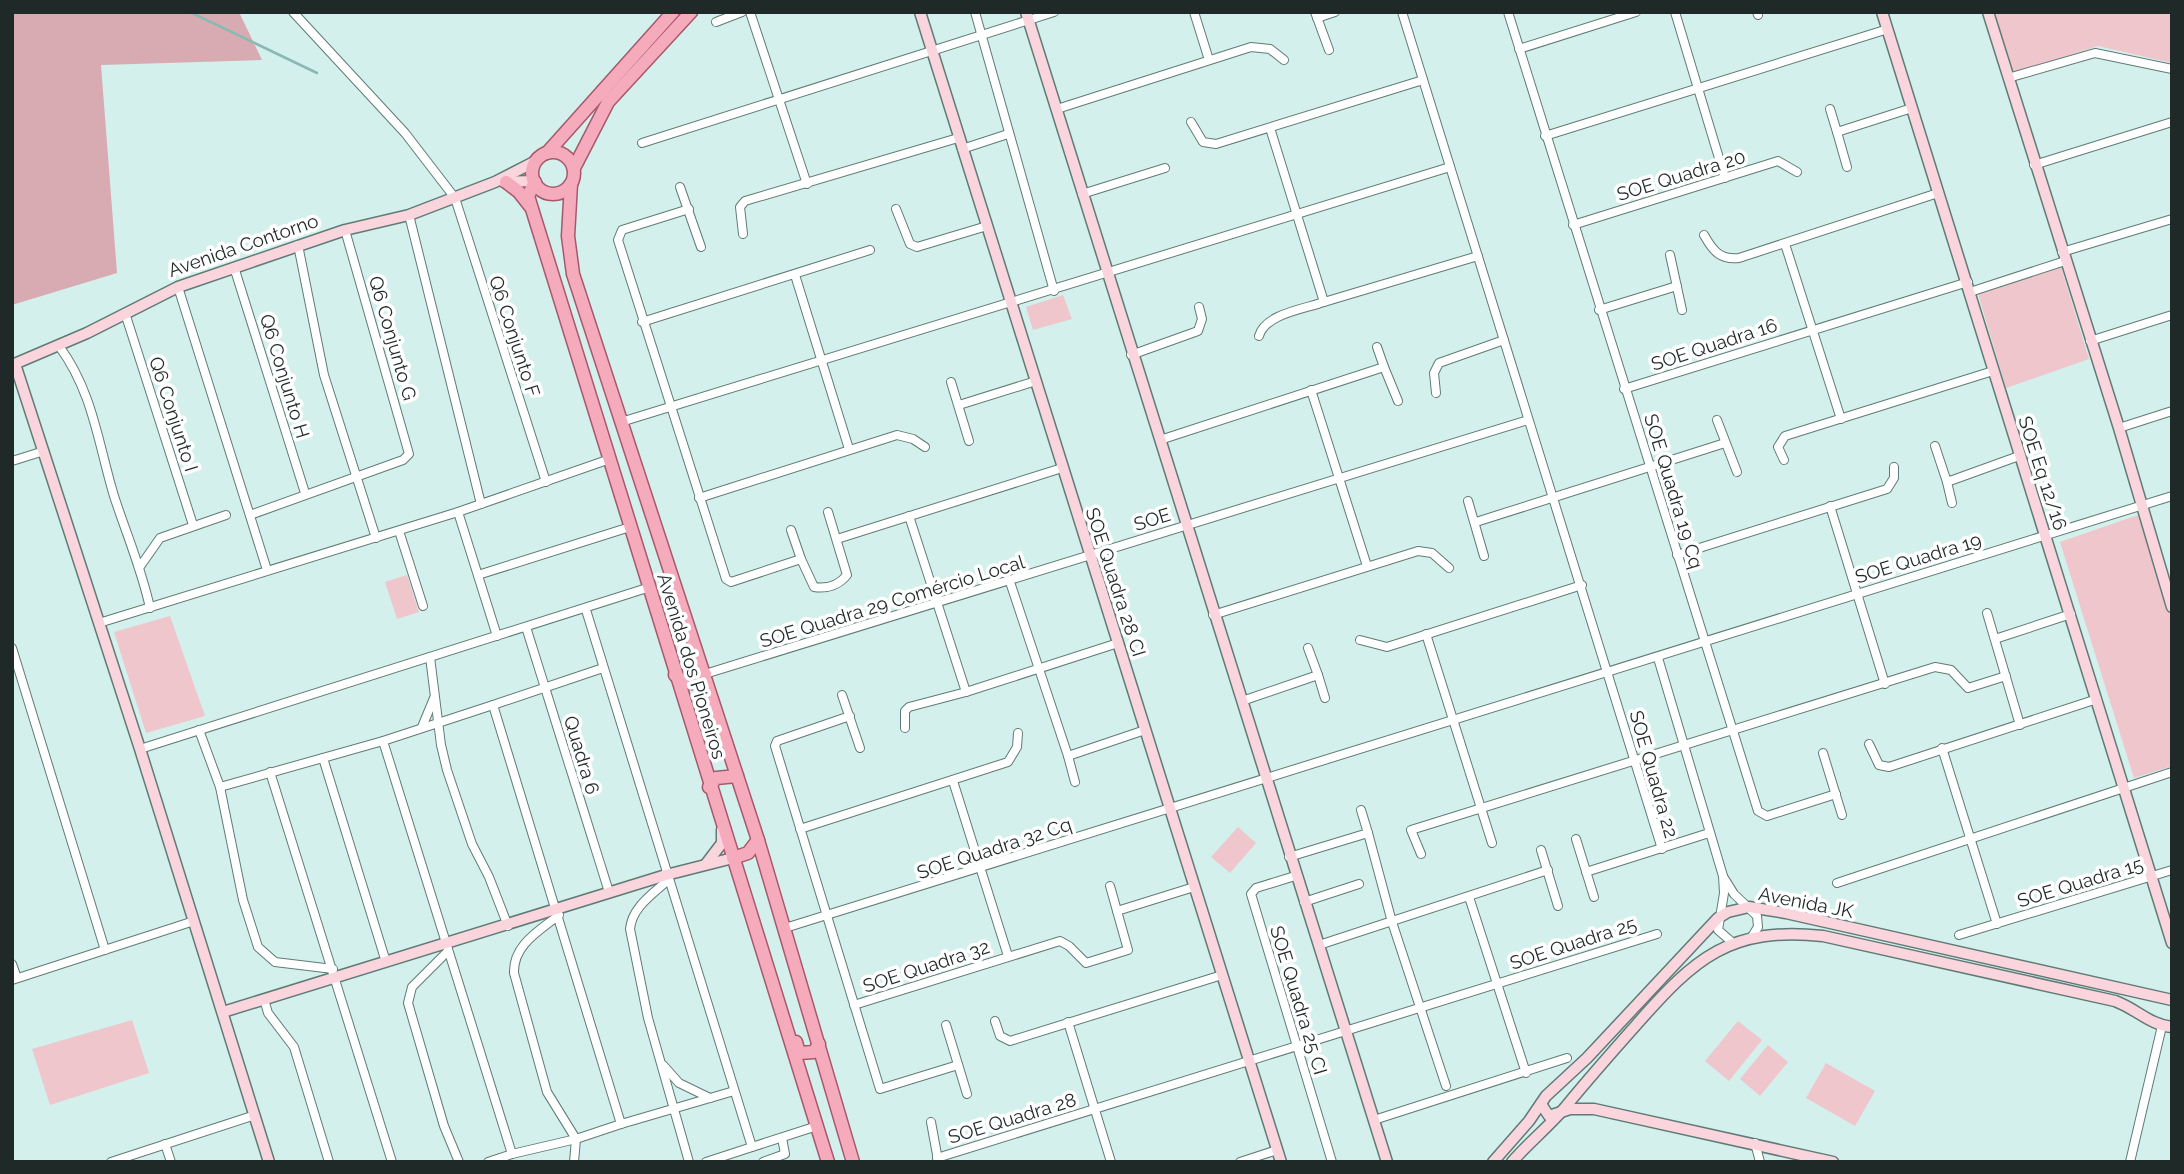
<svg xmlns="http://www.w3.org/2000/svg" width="2184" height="1174" font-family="Raleway,sans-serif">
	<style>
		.green { fill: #efc6cc }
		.forest { fill: #d8abb2 }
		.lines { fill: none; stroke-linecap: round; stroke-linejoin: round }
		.stream { stroke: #88bab2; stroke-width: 2.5 }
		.street-casing { stroke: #607b76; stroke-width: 10 }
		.secondary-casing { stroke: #607b76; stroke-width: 13 }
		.primary-casing { stroke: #a6596a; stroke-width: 15 }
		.street { stroke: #fff; stroke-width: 8 }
		.secondary { stroke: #fad5dd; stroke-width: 10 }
		.primary { stroke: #f5abbb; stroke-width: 12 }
		.labels { text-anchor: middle; stroke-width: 7; stroke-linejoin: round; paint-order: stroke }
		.street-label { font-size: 19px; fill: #1f2928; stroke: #fff }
	</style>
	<rect width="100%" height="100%" fill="#d4f0ec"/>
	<g class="green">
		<polygon points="1994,12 2172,12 2172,63 2098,46 2014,73"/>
		<polygon points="2061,267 2089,359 2006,388 1978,294"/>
		<polygon points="1063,295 1072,319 1033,330 1026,307"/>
		<polygon points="2138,515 2172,621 2172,766 2134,778 2060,542"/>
		<polygon points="407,575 419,612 397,619 385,582"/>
		<polygon points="170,616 205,716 146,733 114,632"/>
		<polygon points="1238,827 1256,843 1230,873 1211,857"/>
		<polygon points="132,1020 149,1073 50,1105 32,1049"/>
		<polygon points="1738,1021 1762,1040 1729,1081 1705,1061"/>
		<polygon points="1768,1045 1788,1062 1760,1096 1740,1079"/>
		<polygon points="1826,1063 1875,1091 1855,1126 1806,1098"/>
	</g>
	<polygon class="forest" points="12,12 239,12 262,60 101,65 117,273 12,305"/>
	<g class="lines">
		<polyline class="stream" points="190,12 317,73"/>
		<defs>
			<g id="street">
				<polyline points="293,12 405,133 455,198 546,482"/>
				<polyline points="750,12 807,184"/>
				<polyline points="975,12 1054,291"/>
				<polyline points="1194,12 1209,60"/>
				<polyline points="1315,12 1329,50"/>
				<polyline points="1402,12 1662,849"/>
				<polyline points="1508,12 1758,811 1767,816 1836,794"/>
				<polyline points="1675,12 1725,178"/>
				<polyline points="1757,12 1758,15"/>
				<polyline points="1317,18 1335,12"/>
				<polyline points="716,22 742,12"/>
				<polyline points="1519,49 1636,12"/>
				<polyline points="2008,78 2095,53 2172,69"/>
				<polyline points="1057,109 1251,47 1270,49 1284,60"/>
				<polyline points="1830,109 1837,132 1912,108"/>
				<polyline points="1191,122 1203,142 1216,144 1423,80"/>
				<polyline points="1270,128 1324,302 1478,256"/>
				<polyline points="1837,132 1847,167"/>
				<polyline points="1545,136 1888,29"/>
				<polyline points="642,143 1054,12"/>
				<polyline points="962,149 1008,134"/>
				<polyline points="2034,165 2172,122"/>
				<polyline points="680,187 701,247"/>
				<polyline points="1082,194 1165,168"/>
				<path d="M 689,209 L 622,230 L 618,240 L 726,579 L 731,582 L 801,559 L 814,587 C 827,589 839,585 847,575 L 828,512"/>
				<polyline points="896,209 910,244 917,247 987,226"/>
				<polyline points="409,215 481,504"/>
				<polyline points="1573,225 1778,161 1797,172"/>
				<polyline points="743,234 740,207 745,201 958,138"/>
				<path d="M 1704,235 C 1713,251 1720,260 1739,258 L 1938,193"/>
				<polyline points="1785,244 1841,419"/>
				<polyline points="298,245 324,375 376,538"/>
				<polyline points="2062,252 2172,219"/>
				<polyline points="1670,255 1682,310"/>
				<polyline points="234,267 305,493"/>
				<polyline points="795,275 849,449"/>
				<polyline points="178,287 267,570"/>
				<polyline points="1970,292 2065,261"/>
				<polyline points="1599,310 1677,286"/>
				<polyline points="125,313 193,525"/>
				<polyline points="642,322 870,250"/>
				<path d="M 1259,336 C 1265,314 1304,309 1324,302"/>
				<polyline points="2090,341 2172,315"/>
				<path d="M 59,346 C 93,392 98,443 114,496 C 126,533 142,570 150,608"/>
				<polyline points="1131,355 1198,331 1202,319 1199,307"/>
				<polyline points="1384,367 1398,401"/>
				<polyline points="951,382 969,441"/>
				<polyline points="1624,389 1968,282"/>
				<polyline points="1311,390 1367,566"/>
				<polyline points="1436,393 1434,373 1439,363 1504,340"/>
				<polyline points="959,405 1036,381"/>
				<polyline points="1717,420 1737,472"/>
				<polyline points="621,422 1450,167"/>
				<polyline points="2119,428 2172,411"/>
				<polyline points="1160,440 1384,367 1377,347"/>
				<polyline points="1935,446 1947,482 2019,456"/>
				<polyline points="1784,460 1778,447 1785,436 1993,371"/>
				<polyline points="12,461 44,451"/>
				<polyline points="1947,482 1952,503"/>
				<polyline points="699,498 897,435 913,439 925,447"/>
				<polyline points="1468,501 1484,556"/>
				<polyline points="1830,506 1885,684"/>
				<polyline points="458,512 497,636"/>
				<polyline points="250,515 403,460 409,454 345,230"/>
				<polyline points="909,516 966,692"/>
				<polyline points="1476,522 1725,443"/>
				<polyline points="791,530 801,559"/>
				<polyline points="399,531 423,606"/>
				<polyline points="837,539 1062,468"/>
				<polyline points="1677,555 1887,489 1894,478 1894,467"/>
				<polyline points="139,568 160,538 226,515"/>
				<polyline points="478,575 630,527"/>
				<polyline points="1010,582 1068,756 1145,730"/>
				<polyline points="586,610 752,1147 817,1126"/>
				<polyline points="1987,613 2020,725"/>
				<polyline points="1213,615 1418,551 1432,553 1449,568"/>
				<polyline points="99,623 458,512 610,459"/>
				<polyline points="526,627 609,892"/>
				<polyline points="1426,634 1492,843"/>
				<polyline points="1995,639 2071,614"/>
				<polyline points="1360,640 1387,647 1582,585"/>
				<polyline points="12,648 105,950"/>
				<polyline points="430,657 441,745 447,770 472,844 489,877 508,926"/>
				<polyline points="1658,658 1723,876 1724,893 1718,930 1733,943"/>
				<polyline points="603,668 493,705 621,1124 734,1091"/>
				<polyline points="705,674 1528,420"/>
				<polyline points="1318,675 1325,698"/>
				<polyline points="842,695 860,748"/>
				<polyline points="1242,701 1318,675 1308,648"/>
				<polyline points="493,705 383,741 512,1154 576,1139 621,1124"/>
				<polyline points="850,716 777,741 775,746 880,1089 958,1065"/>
				<polyline points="422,727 434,698"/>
				<polyline points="905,728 905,711 909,707 966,692 1118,643"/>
				<polyline points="199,730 220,787 243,900 258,947 275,962 333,969"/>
				<polyline points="1869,744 1879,765 1889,767 2097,699"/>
				<polyline points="1942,748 1997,924"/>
				<polyline points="140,749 647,588"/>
				<polyline points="1823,753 1842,815"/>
				<polyline points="1068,756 1075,782"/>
				<polyline points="323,758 386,962"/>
				<polyline points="270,772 392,1162"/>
				<polyline points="953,781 1008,956"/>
				<polyline points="220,787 383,741"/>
				<polyline points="800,829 1008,762 1017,747 1018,733"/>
				<polyline points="1368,833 1392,922 1446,1086"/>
				<polyline points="1576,839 1594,897"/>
				<polyline points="1541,850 1558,906"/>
				<polyline points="1421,854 1411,830 1935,667 1951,670 1968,688 2006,676"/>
				<polyline points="1289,857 1368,833 1361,810"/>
				<polyline points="1586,872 1709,833"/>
				<polyline points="1295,876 1256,888 1251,894 1332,1162"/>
				<polyline points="1724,878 1734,894 1757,916 1758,927 1751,938"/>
				<path d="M 668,880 C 653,894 632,907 630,929 L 648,1018 L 689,1162"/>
				<polyline points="1837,883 2172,772"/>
				<polyline points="1469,897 1526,1073"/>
				<polyline points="1304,902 1359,884"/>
				<polyline points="1117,911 1194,887"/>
				<path d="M 559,915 C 539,931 513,945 514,973 L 547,1092 L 576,1139 L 574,1162"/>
				<polyline points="785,928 2172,496"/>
				<polyline points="1959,935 2172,870"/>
				<polyline points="1319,945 1548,870"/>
				<polyline points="448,951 412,987 408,1003 444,1126 459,1162"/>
				<polyline points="12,964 17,978"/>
				<polyline points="12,980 194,921"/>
				<polyline points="264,999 268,1013 294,1047 329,1162"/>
				<polyline points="854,1005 1060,941 1069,946 1086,963 1128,950 1110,886"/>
				<polyline points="995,1021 1000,1036 1010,1041 1222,975"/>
				<polyline points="1068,1022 1111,1162"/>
				<polyline points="946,1025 967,1094"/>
				<polyline points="663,1065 679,1083 710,1098"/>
				<polyline points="1374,1120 1567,1058"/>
				<polyline points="931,1122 938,1160"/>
				<polyline points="1755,1143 1760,1162"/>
				<polyline points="165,1144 171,1162"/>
				<polyline points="937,1158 1657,934"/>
				<polyline points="111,1162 255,1115"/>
				<polyline points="488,1162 512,1154"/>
				<polyline points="706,1162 752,1147"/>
				<polyline points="763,1162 785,1154 782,1138"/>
				<polyline points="1240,1162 1277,1150"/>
				<polyline points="2130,1162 2162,1026"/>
			</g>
			<g id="secondary">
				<polyline points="920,12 1281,1162"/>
				<polyline points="1026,12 1387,1162"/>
				<polyline points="1882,12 2172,943"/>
				<polyline points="1988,12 2119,428 2172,607"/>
				<polyline points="504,182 534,181"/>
				<polyline points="15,364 140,749 269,1162"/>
				<polyline points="12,365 87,333 178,287 345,230 409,215 495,182 536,161"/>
				<polyline points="706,864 722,843 722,830"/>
				<polyline points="223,1012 666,875 733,858"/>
				<polyline points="1541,1104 1549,1116 1570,1109 1594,1109 1833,1162"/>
				<polyline points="1493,1162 1529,1121 1546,1096 1587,1058 1718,918 1728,912 1749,907 1786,913 2172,1000"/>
				<path d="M 1512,1162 C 1529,1142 1551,1125 1567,1105 C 1590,1077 1613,1051 1637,1024 C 1695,958 1730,926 1823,936 L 2115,1001 C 2135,1008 2150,1025 2172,1027"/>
			</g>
			<g id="primary">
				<circle cx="553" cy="173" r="21"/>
				<polyline points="547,153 673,12"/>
				<polyline points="574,168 608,102 691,12"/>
				<polyline points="506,182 519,192 530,206"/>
				<polyline points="535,182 528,196 532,209 828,1162"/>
				<polyline points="571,184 568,236 573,274 758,840 853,1162"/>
				<polyline points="675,675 683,682 692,683 705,674"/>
				<polyline points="709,787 716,778 737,776"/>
				<polyline points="733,858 748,853 758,840"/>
				<polyline points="796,1042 799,1053 814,1052 819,1044"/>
			</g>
		</defs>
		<use href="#street" class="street-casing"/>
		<use href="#secondary" class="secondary-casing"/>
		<use href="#primary" class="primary-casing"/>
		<use href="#street" class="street"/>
		<use href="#secondary" class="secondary"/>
		<use href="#primary" class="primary"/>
	</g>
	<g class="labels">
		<g class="street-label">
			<text transform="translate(1681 175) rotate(-17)" y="7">SOE Quadra 20</text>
			<text transform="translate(243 245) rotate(-19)" y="7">Avenida Contorno</text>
			<text transform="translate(515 336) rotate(72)" y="7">Q6 Conjunto F</text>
			<text transform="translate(393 338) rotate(74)" y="7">Q6 Conjunto G</text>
			<text transform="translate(1714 344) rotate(-18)" y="7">SOE Quadra 16</text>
			<text transform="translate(285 376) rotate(73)" y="7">Q6 Conjunto H</text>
			<text transform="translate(174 414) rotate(72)" y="7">Q6 Conjunto I</text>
			<text transform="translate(2043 473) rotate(72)" y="7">SOE Eq 12/16</text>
			<text transform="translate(1674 491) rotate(73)" y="7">SOE Quadra 19 Cq</text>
			<text transform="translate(1152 519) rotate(-17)" y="7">SOE</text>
			<text transform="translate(1918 558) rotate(-17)" y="7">SOE Quadra 19</text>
			<text transform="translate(1116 582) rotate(72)" y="7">SOE Quadra 28 CI</text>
			<text transform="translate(892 601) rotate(-17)" y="7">SOE Quadra 29 Comércio Local</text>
			<text transform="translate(692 666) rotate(73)" y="7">Avenida dos Pioneiros</text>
			<text transform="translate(582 755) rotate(73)" y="7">Quadra 6</text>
			<text transform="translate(1654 774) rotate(74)" y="7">SOE Quadra 22</text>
			<text transform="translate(994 848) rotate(-18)" y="7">SOE Quadra 32 Cq</text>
			<text transform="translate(2080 882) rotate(-17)" y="7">SOE Quadra 15</text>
			<text transform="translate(1806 902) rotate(11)" y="7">Avenida JK</text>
			<text transform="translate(1573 943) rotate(-18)" y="7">SOE Quadra 25</text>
			<text transform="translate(926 966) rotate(-18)" y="7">SOE Quadra 32</text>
			<text transform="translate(1299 1000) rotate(73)" y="7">SOE Quadra 25 CI</text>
			<text transform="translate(1012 1118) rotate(-17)" y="7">SOE Quadra 28</text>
		</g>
	</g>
	<rect width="2184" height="1174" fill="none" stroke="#1f2928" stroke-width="28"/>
</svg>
